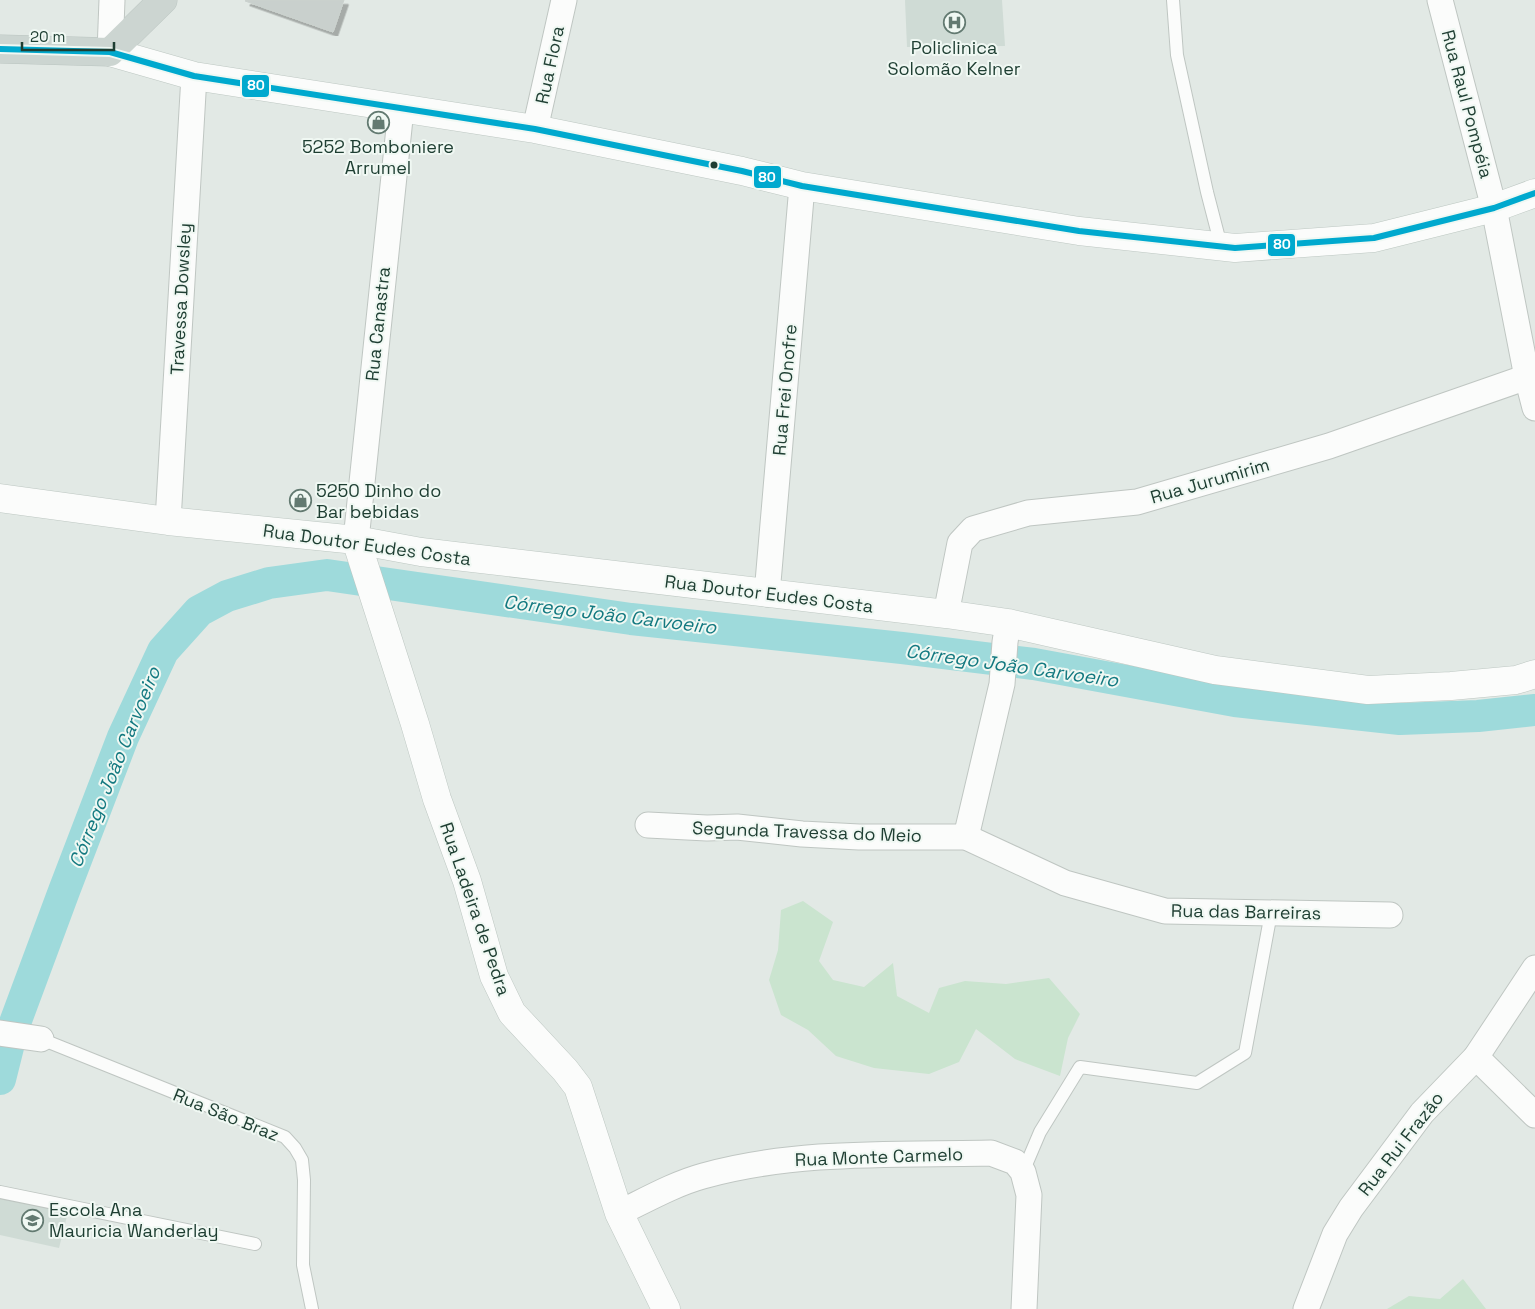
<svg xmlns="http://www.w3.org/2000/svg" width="1535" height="1309" font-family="'Space Grotesk',sans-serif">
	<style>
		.built { fill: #cfdbd5 }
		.green { fill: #cae4cf }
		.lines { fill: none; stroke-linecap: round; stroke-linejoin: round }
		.canal { stroke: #9edadb; stroke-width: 32 }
		.building { fill: #c9d0cd; stroke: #cbd2ce; filter: url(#shadow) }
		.lane-casing { stroke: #bfc6c2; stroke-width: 14 }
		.street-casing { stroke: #bfc6c2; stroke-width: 27 }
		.secondary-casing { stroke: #bdc7c2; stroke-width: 29 }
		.primary-casing { stroke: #bbc5c1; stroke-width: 29 }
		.lane { stroke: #fbfcfb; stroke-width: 12 }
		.street { stroke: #fbfcfb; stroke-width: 25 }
		.secondary { stroke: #fbfcfb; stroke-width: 28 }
		.primary { stroke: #ccd5d1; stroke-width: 28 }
		.bus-1-casing { stroke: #f0f8f3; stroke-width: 10 }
		.bus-1 { stroke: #00a9ce; stroke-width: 6 }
		.bus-dot { fill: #1e3e32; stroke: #f0f8f3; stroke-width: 2 }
		.labels { text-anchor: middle; stroke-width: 4; stroke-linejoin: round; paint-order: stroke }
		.poi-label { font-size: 18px; fill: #1e3e32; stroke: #f0f8f3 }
		.street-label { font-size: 18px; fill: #1e3e32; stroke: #f0f8f3 }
		.water-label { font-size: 19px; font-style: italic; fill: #137980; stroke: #f0f8f3 }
		.line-badge { stroke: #f0f8f3; stroke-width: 2 }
		.badge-label { font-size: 14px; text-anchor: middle; font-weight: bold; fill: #fff }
	</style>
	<defs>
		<filter id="shadow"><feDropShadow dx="4.5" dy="4.5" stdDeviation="0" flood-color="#0004"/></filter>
	</defs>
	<rect width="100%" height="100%" fill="#e2e9e5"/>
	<g class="built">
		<polygon points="905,0 1002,0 1005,46 907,47"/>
		<polygon points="0,1191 70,1204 59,1248 0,1235"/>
	</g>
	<g class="green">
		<polygon points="803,901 833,922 819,961 833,980 864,987 893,963 897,996 929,1013 939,988 965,981 1006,984 1049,978 1080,1014 1068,1038 1060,1076 1015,1059 976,1029 959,1062 929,1074 874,1068 836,1056 808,1030 781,1015 769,980 778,950 781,910"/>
		<polygon points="1463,1279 1486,1309 1387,1309 1409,1296 1440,1299"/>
	</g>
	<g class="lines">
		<polyline class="canal" points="0,1079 12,1031 64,891 123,737 163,651 199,611 227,596 269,583 327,575 631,619 902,648 1034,664 1235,701 1400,719 1478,716 1535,710"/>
	</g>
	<polygon class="building" points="246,0 344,0 333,32 245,1"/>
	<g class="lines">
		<defs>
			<g id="lane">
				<polyline points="1173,0 1177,55 1207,192 1221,246"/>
				<polyline points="41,1039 285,1137 295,1148 302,1160 304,1180 303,1265 312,1309"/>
				<polyline points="1023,1172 1040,1132 1080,1067 1197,1083 1245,1053 1271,913"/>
				<polyline points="0,1192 255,1244"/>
			</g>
			<g id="street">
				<polyline points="1440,0 1494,208 1527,377 1535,408"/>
				<polyline points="110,52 112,0"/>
				<polyline points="535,129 564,0"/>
				<polyline points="168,521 194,76"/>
				<polyline points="356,540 401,109"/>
				<polyline points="767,594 802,186"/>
				<polyline points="946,614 960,543 973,529 1028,513 1137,502 1329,446 1527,377"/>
				<polyline points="648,825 707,828 737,827 802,834 859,837 966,837 1065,883 1165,911 1390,915"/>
				<polyline points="966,837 1002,684 1005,642 1008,623"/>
				<polyline points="0,1033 41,1039"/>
				<polyline points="1476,1057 1535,1115"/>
				<path d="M 619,1213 C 646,1200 674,1184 703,1176 C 796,1150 895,1155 991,1153 L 1015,1162 L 1023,1172 L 1029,1195 L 1024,1309"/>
				<polyline points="1306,1309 1335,1234 1351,1208 1422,1113 1476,1057 1535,968"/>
			</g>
			<g id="secondary">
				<polyline points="110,52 194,76 535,129 742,171 802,186 1079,231 1235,248 1374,238 1494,208 1535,193"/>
				<polyline points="0,498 168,521 356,540 421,552 946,614 1008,623 1215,670 1368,690 1451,686 1516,680 1535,674"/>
				<polyline points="356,540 415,724 437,799 467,881 494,976 512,1013 565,1070 578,1087 619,1213 666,1309"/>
			</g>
			<polyline id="primary" points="0,49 110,52 163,0"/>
		</defs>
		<use href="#lane" class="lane-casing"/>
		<use href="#street" class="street-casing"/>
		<use href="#secondary" class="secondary-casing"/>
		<use href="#primary" class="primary-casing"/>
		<use href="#lane" class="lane"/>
		<use href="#street" class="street"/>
		<use href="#secondary" class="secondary"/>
		<use href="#primary" class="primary"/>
		<defs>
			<polyline id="bus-1" points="0,49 110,52 194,76 535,129 742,171 802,186 1079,231 1235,248 1374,238 1494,208 1535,193"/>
		</defs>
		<use href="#bus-1" class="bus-1-casing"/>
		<use href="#bus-1" class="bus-1"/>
	</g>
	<defs>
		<symbol id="hospital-ring" viewBox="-11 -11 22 22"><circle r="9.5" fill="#f0f8f3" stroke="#637a71" stroke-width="1.5"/><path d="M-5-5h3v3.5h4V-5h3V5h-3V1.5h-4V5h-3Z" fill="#637a71"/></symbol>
		<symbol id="shop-ring" viewBox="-11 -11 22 22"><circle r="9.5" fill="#f0f8f3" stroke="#637a71" stroke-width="1.5"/><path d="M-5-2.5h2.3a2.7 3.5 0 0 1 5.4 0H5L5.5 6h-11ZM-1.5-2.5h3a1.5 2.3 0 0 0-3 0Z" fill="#637a71"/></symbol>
		<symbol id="school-ring" viewBox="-11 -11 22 22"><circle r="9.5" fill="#f0f8f3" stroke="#637a71" stroke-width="1.5"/><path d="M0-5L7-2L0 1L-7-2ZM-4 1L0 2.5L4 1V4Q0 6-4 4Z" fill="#637a71"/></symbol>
	</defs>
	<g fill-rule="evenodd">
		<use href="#hospital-ring" x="942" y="10" width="25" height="25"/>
		<use href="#shop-ring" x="366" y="110" width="25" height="25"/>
		<use href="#shop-ring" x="288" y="488" width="25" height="25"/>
		<use href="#school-ring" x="20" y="1208" width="25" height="25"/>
	</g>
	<circle class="bus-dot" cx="714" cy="165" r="4.5"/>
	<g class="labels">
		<g class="poi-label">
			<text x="954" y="54">Policlinica<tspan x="954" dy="21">Solomão Kelner</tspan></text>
			<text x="378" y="153">5252 Bomboniere<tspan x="378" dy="21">Arrumel</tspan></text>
			<text x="316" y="497" text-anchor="start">5250 Dinho do<tspan x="316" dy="21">Bar bebidas</tspan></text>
			<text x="49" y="1216" text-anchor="start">Escola Ana<tspan x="49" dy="21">Mauricia Wanderlay</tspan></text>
		</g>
		<g class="street-label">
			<text transform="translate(550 65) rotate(-78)" y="6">Rua Flora</text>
			<text transform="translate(1467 104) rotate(75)" y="6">Rua Raul Pompéia</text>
			<text transform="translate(181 299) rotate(-87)" y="6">Travessa Dowsley</text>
			<text transform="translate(378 324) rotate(-84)" y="6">Rua Canastra</text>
			<text transform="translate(785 390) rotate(-85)" y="6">Rua Frei Onofre</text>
			<text transform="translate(1210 481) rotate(-16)" y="6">Rua Jurumirim</text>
			<text transform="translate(367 545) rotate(8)" y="6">Rua Doutor Eudes Costa</text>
			<text transform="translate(769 594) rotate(7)" y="6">Rua Doutor Eudes Costa</text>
			<text transform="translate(807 832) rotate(2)" y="6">Segunda Travessa do Meio</text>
			<text transform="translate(475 909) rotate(71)" y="6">Rua Ladeira de Pedra</text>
			<text transform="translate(1246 912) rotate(1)" y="6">Rua das Barreiras</text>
			<text transform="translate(226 1115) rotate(22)" y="6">Rua São Braz</text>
			<text transform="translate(1401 1144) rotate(-52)" y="6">Rua Rui Frazão</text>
			<text transform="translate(879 1157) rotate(-2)" y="6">Rua Monte Carmelo</text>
		</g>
		<g class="water-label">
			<text transform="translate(610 614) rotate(7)" y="7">Córrego João Carvoeiro</text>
			<text transform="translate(1012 665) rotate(8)" y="7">Córrego João Carvoeiro</text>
			<text transform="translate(114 767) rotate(-68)" y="7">Córrego João Carvoeiro</text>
		</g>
	</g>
	<g class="line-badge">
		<rect x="241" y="74" width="29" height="24" rx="5" fill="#00a9ce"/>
		<rect x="753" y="165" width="29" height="24" rx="5" fill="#00a9ce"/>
		<rect x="1267" y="233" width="29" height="24" rx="5" fill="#00a9ce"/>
	</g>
	<g class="badge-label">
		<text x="256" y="90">80</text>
		<text x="767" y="182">80</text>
		<text x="1282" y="249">80</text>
	</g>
	<path d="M22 42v8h92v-8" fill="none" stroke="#1e3e32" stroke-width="2.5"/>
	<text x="30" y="42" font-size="15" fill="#1e3e32" stroke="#f0f8f3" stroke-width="4" paint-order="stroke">20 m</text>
</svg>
